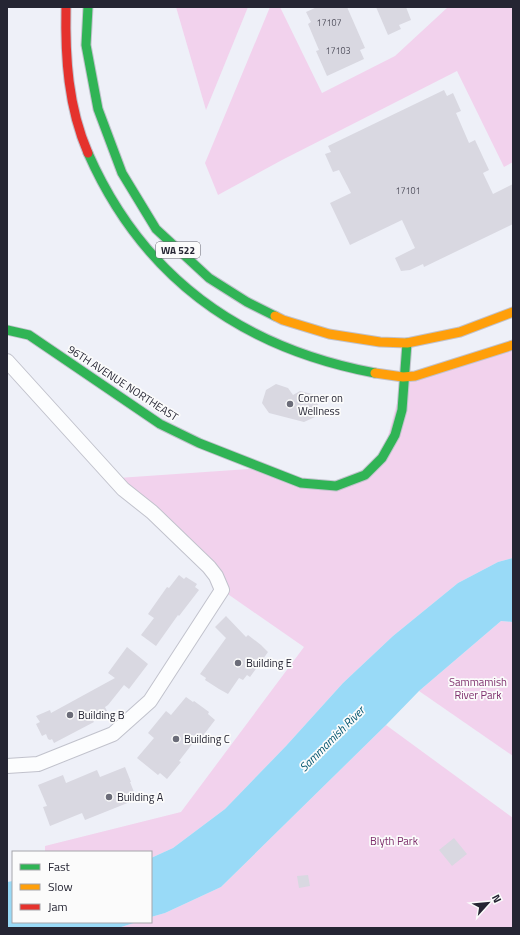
<svg xmlns="http://www.w3.org/2000/svg" width="520" height="935" font-family="'Titillium Web',sans-serif">
	<style>
		.green { fill: #f2d2ed }
		.water { fill: #99daf7 }
		.building { fill: #d9d8e1 }
		.lines { fill: none; stroke-linecap: round; stroke-linejoin: round }
		.street-casing { stroke: #c1c2cc; stroke-width: 16 }
		.fast-casing { stroke: #c1c2cc; stroke-width: 11 }
		.slow-casing { stroke: #c1c2cc; stroke-width: 11 }
		.jam-casing { stroke: #c1c2cc; stroke-width: 11 }
		.street { stroke: #fcfdfe; stroke-width: 14 }
		.fast { stroke: #30b455; stroke-width: 9 }
		.slow { stroke: #ff9f0a; stroke-width: 9 }
		.jam { stroke: #e5322d; stroke-width: 9 }
		.poi-dot { fill: #6b6c78; stroke: #fbfbfb; stroke-width: 1.5 }
		.labels { text-anchor: middle; stroke-width: 3.5; stroke-linejoin: round; paint-order: stroke }
		.number-label { font-size: 9px; fill: #555461 }
		.shield { fill: #fbfbfb; stroke: #65656f; stroke-width: 1 }
		.shield-label { font-size: 10px; font-weight: bold; fill: #252533 }
		.street-label { font-size: 11px; fill: #252533; stroke: #fbfbfb }
		.poi-label { font-size: 11px; fill: #252533; stroke: #fbfbfb; text-anchor: start }
		.park-label { font-size: 11px; fill: #7e2f6c; stroke: #fbfbfb }
		.water-label { font-size: 12px; font-style: italic; fill: #075871; stroke: #fbfbfb }
	</style>
	<rect width="100%" height="100%" fill="#eef0f8"/>
	<g class="green">
		<polygon points="176,7 248,7 206,110"/>
		<polygon points="270,7 280,7 322,93 395,56 448,7 513,7 513,162 504,167 457,71 282,160 218,195 205,163"/>
		<polygon points="513,345 513,558 498,562 458,583 393,636 343,683 286,746 225,809 173,848 151,858 151,852 45,852 45,846 181,812 304,647 222,590 118,478 263,468 336,486 382,458 404,377"/>
		<polygon points="501,621 513,622 513,756 419,691"/>
		<polygon points="386,725 513,818 513,928 118,928 137,922 151,922 151,917 165,913 221,887"/>
	</g>
	<g class="water">
		<polygon points="513,558 513,622 501,621 419,691 386,725 221,887 165,913 151,917 151,858 173,848 225,809 286,746 343,683 393,636 458,583 498,562"/>
		<polygon points="13,881 13,922 137,922 118,928 7,928 7,882"/>
	</g>
	<g class="building">
		<polygon points="317,7 347,7 365,48 360,50 364,59 327,76 316,51 319,50 308,24 311,22 306,12"/>
		<polygon points="376,7 406,7 411,20 399,25 401,29 388,35"/>
		<polygon points="444,90 447,96 453,93 461,111 456,113 469,143 475,140 489,170 483,173 493,194 513,184 513,224 424,267 423,264 410,270 401,271 395,258 415,248 402,220 350,245 330,203 351,193 339,170 333,172 325,154 331,152 328,146"/>
		<polygon points="276,384 288,388 293,395 300,391 312,394 318,404 315,417 304,422 269,413 262,403 266,390"/>
		<polygon points="179,575 184,579 186,577 197,584 195,587 199,590 179,616 178,615 156,646 141,635 154,618 148,614 167,587 169,588"/>
		<polygon points="226,616 246,637 248,635 261,645 268,652 250,677 247,675 243,680 239,678 228,694 219,689 205,680 206,678 200,674 226,638 215,627"/>
		<polygon points="127,647 148,664 129,689 124,685 108,705 105,707 107,711 92,719 94,722 54,743 52,739 50,740 48,739 46,734 42,736 36,724 40,722 36,716 50,710 51,713 115,678 108,673"/>
		<polygon points="186,697 193,702 194,701 209,712 208,714 215,720 202,737 199,735 193,743 179,761 181,762 167,779 160,773 158,775 137,758 154,738 148,733 166,711 171,715"/>
		<polygon points="125,767 131,782 130,782 136,797 134,798 135,800 85,820 82,813 50,826 43,807 47,806 38,785 63,775 66,783 97,770 100,777"/>
		<polygon points="454,838 467,854 452,866 439,850"/>
		<polygon points="308,875 310,886 299,888 297,876"/>
	</g>
	<g class="lines">
		<defs>
			<polyline id="street" points="7,361 123,489 152,512 209,567 216,576 222,590 150,701 113,734 38,764 7,766"/>
			<g id="fast">
				<polyline points="88,7 86,45 98,109 122,173 156,229 209,278 247,302 275,316"/>
				<path d="M 88,153 C 143,278 242,348 375,373"/>
				<polyline points="7,330 29,335 160,424 199,443 301,483 336,486 365,475 382,458 395,435 402,410 407,343"/>
			</g>
			<g id="slow">
				<polyline points="275,316 283,320 329,334 380,342 407,343 460,332 513,312"/>
				<polyline points="375,373 403,377 415,376 513,345"/>
			</g>
			<path id="jam" d="M 66,7 C 65,57 68,107 88,153"/>
		</defs>
		<use href="#street" class="street-casing"/>
		<use href="#fast" class="fast-casing"/>
		<use href="#slow" class="slow-casing"/>
		<use href="#jam" class="jam-casing"/>
		<use href="#street" class="street"/>
		<use href="#fast" class="fast"/>
		<use href="#slow" class="slow"/>
		<use href="#jam" class="jam"/>
	</g>
	<g class="poi-dot">
		<circle cx="290" cy="404" r="4"/>
		<circle cx="238" cy="663" r="4"/>
		<circle cx="70" cy="715" r="4"/>
		<circle cx="176" cy="739" r="4"/>
		<circle cx="109" cy="797" r="4"/>
	</g>
	<g class="labels">
		<g class="number-label">
			<text x="329" y="26">17107</text>
			<text x="338" y="54">17103</text>
			<text x="408" y="194">17101</text>
		</g>
		<rect class="shield" x="156" y="242" width="44" height="16" rx="3"/>
		<g class="shield-label">
			<text x="178" y="254">WA 522</text>
		</g>
		<g class="street-label">
			<text transform="translate(123 383) rotate(33)" y="4">96TH AVENUE NORTHEAST</text>
		</g>
		<g class="poi-label">
			<text x="298" y="402">Corner on<tspan x="298" dy="13">Wellness</tspan></text>
			<text x="246" y="667">Building E</text>
			<text x="78" y="719">Building B</text>
			<text x="184" y="743">Building C</text>
			<text x="117" y="801">Building A</text>
		</g>
		<g class="park-label">
			<text x="478" y="686">Sammamish<tspan x="478" dy="13">River Park</tspan></text>
			<text x="394" y="845">Blyth Park</text>
		</g>
		<g class="water-label">
			<text transform="translate(332 739) rotate(-45)" y="4">Sammamish River</text>
		</g>
	</g>
	<rect width="520" height="935" fill="none" stroke="#252533" stroke-width="16"/>
	<rect x="12" y="851" width="140" height="72" fill="#fbfbfb" stroke="#a5a5ab"/>
	<rect x="20" y="864" width="20" height="6" fill="#30b455" stroke="#a5a5ab"/>
	<text x="48" y="871" font-size="12" fill="#252533">Fast</text>
	<rect x="20" y="884" width="20" height="6" fill="#ff9f0a" stroke="#a5a5ab"/>
	<text x="48" y="891" font-size="12" fill="#252533">Slow</text>
	<rect x="20" y="904" width="20" height="6" fill="#e5322d" stroke="#a5a5ab"/>
	<text x="48" y="911" font-size="12" fill="#252533">Jam</text>
	<g transform="translate(488 903) rotate(63)" stroke="#fbfbfb" stroke-width="3" paint-order="stroke">
	<path d="M0-3L7 15L0 10L-7 15Z" fill="#252533"/>
	<text y="-6" font-size="11" font-weight="bold" text-anchor="middle" fill="#252533">N</text>
	</g>
</svg>
